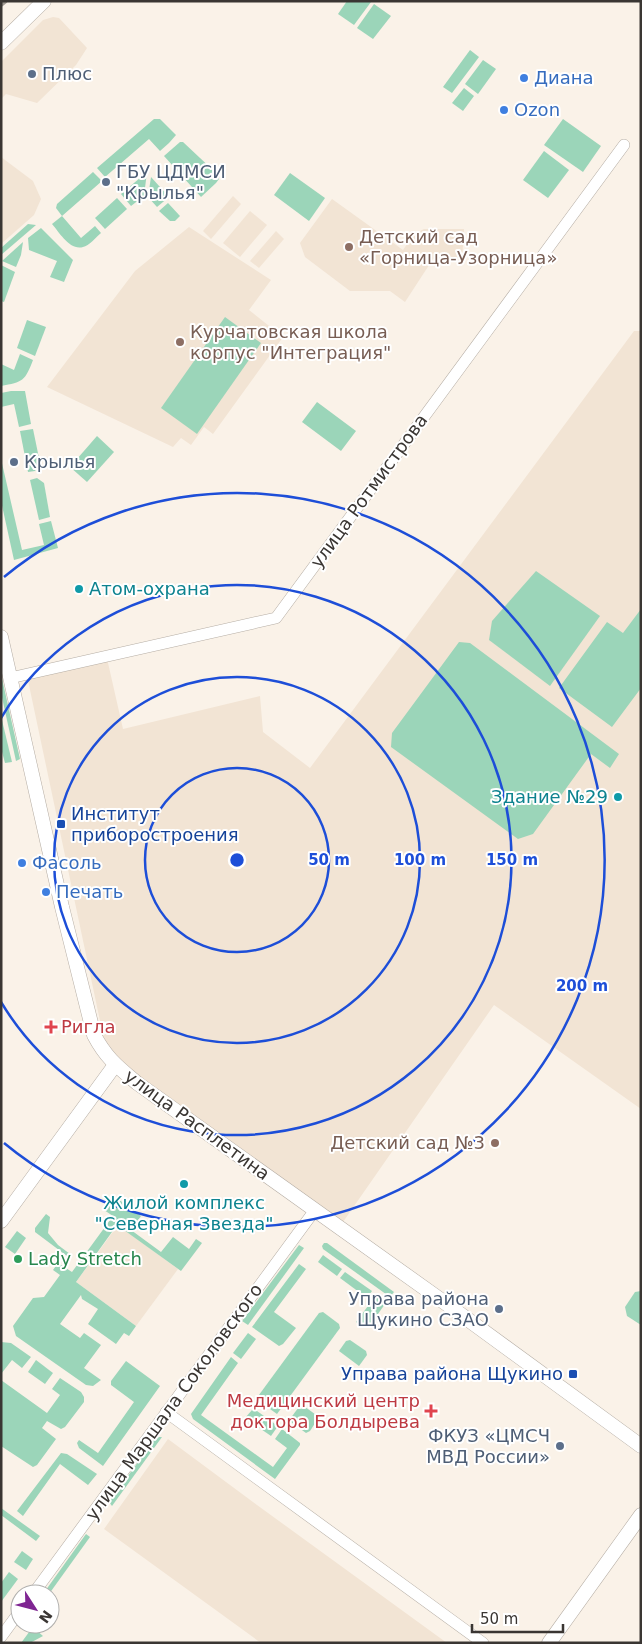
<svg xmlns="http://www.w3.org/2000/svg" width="642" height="1644" font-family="'DejaVu Sans',sans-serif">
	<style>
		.built { fill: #f2e4d4 }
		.green { fill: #9bd5b9 }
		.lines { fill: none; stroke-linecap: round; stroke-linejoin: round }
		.minor-casing { stroke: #b5ada4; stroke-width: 12 }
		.tertiary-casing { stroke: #b5ada4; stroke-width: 15 }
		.minor { stroke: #fff; stroke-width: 11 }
		.tertiary { stroke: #fff; stroke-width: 14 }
		.rail { stroke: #9e9891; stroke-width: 4; stroke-dasharray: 9 9; stroke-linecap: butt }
		.ring { fill: none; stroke: #1d4ed8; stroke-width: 2.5 }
		.service-dot { fill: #5c6f8a; stroke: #fff; stroke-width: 2 }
		.shop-dot { fill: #3f7fe0; stroke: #fff; stroke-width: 2 }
		.education-dot { fill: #8d6e63; stroke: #fff; stroke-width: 2 }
		.culture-dot { fill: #0f9aa8; stroke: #fff; stroke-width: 2 }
		.transit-dot { fill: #1a4fb4; stroke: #fff; stroke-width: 2 }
		.health-dot { fill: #e0444e; stroke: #fff; stroke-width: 2 }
		.leisure-dot { fill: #2e9e5b; stroke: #fff; stroke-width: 2 }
		.labels { text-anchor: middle; stroke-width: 4; stroke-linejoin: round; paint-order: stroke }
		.service-label { font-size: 18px; fill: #4e5e75; stroke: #fff; text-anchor: start }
		.shop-label { font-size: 18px; fill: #366cbe; stroke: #fff; text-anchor: start }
		.education-label { font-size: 18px; fill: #785e54; stroke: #fff; text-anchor: start }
		.street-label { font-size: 18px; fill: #3a3633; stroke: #fff }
		.culture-label { font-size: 18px; fill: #0d838f; stroke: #fff; text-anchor: start }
		.transit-label { font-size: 18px; fill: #164399; stroke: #fff; text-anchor: start }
		.health-label { font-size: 18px; fill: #be3a42; stroke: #fff; text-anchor: start }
		.leisure-label { font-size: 18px; fill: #27864d; stroke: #fff; text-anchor: start }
		.centre { fill: #1d4ed8; stroke: #fff; stroke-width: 2.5 }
		.ring-label { font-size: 15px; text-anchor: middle; font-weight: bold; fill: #1d4ed8; stroke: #fff; stroke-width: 4; stroke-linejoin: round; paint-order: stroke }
	</style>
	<rect width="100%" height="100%" fill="#faf2e8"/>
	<g class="built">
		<polygon points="53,17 59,18 87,48 76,65 37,103 6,94 1,99 1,62 43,20"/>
		<polygon points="1,157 33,181 41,199 34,215 1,244"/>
		<polygon points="233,196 241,204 211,239 203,231"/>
		<polygon points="332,199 403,250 414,234 424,229 464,229 462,261 433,259 405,302 390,291 350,291 305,257 300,243"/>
		<polygon points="250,211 267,225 240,257 223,243"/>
		<polygon points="189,227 271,280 249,310 283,337 213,434 204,427 191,445 181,438 173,447 47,387 135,271"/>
		<polygon points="276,231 284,239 259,268 250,261"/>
		<polygon points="634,331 641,331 641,1109 494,1005 343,1222 130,1071 107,1046 103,1035 26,671 106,654 123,729 260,696 263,732 310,768"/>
		<polygon points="118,1225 178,1269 136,1326 76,1282"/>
		<polygon points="168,1439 257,1505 447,1643 261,1643 104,1529"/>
	</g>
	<g class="green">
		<polygon points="347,1 371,2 354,25 338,14"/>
		<polygon points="374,4 391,16 373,39 357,28"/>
		<polygon points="470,50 479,57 452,93 443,87"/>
		<polygon points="483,60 496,69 478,94 465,84"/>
		<polygon points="464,88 474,96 463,111 452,103"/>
		<polygon points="154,119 160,119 176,135 169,143 160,151 149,139 105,177 97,168"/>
		<polygon points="563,119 601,146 583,172 544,145"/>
		<polygon points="180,142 183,142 216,173 219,179 216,183 201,197 164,156"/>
		<polygon points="544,151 569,170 548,198 523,180"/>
		<path d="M 93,172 L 102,181 L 62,216 L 81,238 L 95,226 L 101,233 C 96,237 89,246 83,247 C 70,251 59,232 52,224 L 62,216 L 56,208 L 57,204 Z"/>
		<polygon points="147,172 144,196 131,206 121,194"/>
		<polygon points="290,173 325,198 309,221 274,195"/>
		<polygon points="151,177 169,197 157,207 148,197"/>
		<polygon points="117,198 127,209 105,229 95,218"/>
		<polygon points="168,203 180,216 175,221 170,221 159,211"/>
		<polygon points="28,224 36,225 1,255 1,248"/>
		<polygon points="41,228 73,260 64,282 50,277 57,261 29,250 28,238"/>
		<polygon points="23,242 21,255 16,267 2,261"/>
		<polygon points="1,265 15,272 4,302 1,301"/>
		<polygon points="225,317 261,343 197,434 161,408"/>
		<polygon points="27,320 46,327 35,356 17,348"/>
		<path d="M 20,354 L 33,360 C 25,381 23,382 1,386 L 1,364 L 14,370 Z"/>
		<polygon points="11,391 25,391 31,424 19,427 14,404 1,407 1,393"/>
		<polygon points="317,402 356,431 341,451 302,422"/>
		<polygon points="33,429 40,463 35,471 28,472 20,431"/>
		<polygon points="97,436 114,452 87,482 70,467"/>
		<polygon points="1,459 22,550 44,545 39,524 51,521 58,548 14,560 1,501"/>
		<polygon points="37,478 44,483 50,517 39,520 30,480"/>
		<polygon points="536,571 600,616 550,686 489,640 492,621"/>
		<polygon points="641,609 641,688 612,727 559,688 607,622 623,633"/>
		<polygon points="459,642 470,643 619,754 610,768 591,754 533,834 518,839 391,747 392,733"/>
		<polygon points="1,674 20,759 16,761 1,693"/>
		<polygon points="1,716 12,762 5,763 1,748"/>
		<polygon points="114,1196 141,1216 131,1230 161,1252 173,1237 189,1249 196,1239 202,1243 181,1271 117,1225 76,1282 136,1326 129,1336 124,1333 116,1344 88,1324 98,1309 82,1299 81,1295 60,1324 80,1338 84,1333 101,1345 84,1368 101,1380 93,1386 86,1385 16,1336 13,1326 33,1298 44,1297 60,1275 53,1270 58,1263 72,1272 113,1216 104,1210"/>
		<polygon points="46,1214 50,1217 48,1233 58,1245 70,1254 67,1256 35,1232 35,1228"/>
		<polygon points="17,1231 26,1238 15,1254 5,1247"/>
		<polygon points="324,1243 327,1243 394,1292 390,1297 323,1249 322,1246"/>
		<polygon points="299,1245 304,1248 248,1325 242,1321"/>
		<polygon points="323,1255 342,1269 337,1276 318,1262"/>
		<polygon points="299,1264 306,1269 274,1312 296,1328 283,1344 279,1346 252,1327"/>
		<polygon points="345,1272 372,1291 367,1298 340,1278"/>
		<polygon points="641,1291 641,1325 627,1316 625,1307 635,1292"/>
		<polygon points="377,1294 385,1299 385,1304 368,1328 364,1328 356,1322"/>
		<polygon points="323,1312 339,1324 340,1328 277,1414 256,1399 319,1313"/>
		<polygon points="248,1333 256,1339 241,1359 233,1353"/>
		<polygon points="350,1340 366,1351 367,1355 359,1366 339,1351 346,1341"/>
		<polygon points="1,1342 11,1343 31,1357 22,1368 12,1360 1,1374"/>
		<polygon points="231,1357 238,1363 201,1415 273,1467 287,1448 275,1439 282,1429 300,1443 300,1445 275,1479 193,1419 191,1414"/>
		<polygon points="36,1360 53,1373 45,1384 28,1372"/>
		<polygon points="126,1361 160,1386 103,1466 79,1448 77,1443 79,1440 98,1453 134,1402 111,1385 111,1381"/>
		<polygon points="60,1378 81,1392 84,1397 84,1402 65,1427 61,1429 47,1421 42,1428 56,1439 37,1465 33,1467 1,1446 1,1380 47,1413 60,1395 52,1389"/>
		<polygon points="301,1404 319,1417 310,1431 306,1433 291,1422 290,1419"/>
		<polygon points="252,1410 257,1411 278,1426 271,1436 245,1418"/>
		<polygon points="159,1437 162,1437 112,1506 109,1502 154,1440"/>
		<polygon points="61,1453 67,1454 97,1474 88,1485 60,1464 23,1516 17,1511"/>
		<polygon points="1,1508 40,1536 36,1541 1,1515"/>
		<polygon points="86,1534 90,1537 49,1594 43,1594"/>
		<polygon points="22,1551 33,1559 26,1570 14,1562"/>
		<polygon points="9,1572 18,1579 1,1602 1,1583"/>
		<polygon points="35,1624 38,1624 35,1629 43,1636 30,1643 21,1643"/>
	</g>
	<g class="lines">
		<defs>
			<g id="minor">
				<polyline points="10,678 276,618 624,145"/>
				<polyline points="166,1412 483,1643"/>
				<polyline points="33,1594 315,1210"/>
				<polyline points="1,1637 20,1611"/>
			</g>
			<g id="tertiary">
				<polyline points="1,43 44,1"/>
				<path d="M 1,637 L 62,907 L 94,1035 C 106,1058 118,1067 137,1083 L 448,1305 L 641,1446"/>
				<polyline points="1,1221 115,1065"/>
				<polyline points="549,1643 641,1515"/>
			</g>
		</defs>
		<use href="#minor" class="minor-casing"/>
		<use href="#tertiary" class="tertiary-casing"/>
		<use href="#minor" class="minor"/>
		<use href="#tertiary" class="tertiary"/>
		<polyline class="rail" points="1,5 6,1"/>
	</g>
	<g class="ring">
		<circle cx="237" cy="860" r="92"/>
		<circle cx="237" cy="860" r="183"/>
		<path d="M1 718A275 275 0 1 1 1 1002"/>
		<path d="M4 577A367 367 0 1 1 4 1143"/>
	</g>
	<g class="service-dot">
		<circle cx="32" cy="74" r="5"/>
		<circle cx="106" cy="182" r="5"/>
		<circle cx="14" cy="462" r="5"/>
		<circle cx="499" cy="1309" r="5"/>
		<circle cx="560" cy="1446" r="5"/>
	</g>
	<g class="shop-dot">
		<circle cx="524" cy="78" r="5"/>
		<circle cx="504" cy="110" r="5"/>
		<circle cx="22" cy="863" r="5"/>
		<circle cx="46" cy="892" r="5"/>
	</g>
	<g class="education-dot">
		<circle cx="349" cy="247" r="5"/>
		<circle cx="180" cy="342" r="5"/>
		<circle cx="495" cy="1143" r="5"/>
	</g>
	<g class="culture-dot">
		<circle cx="79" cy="589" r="5"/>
		<circle cx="618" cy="797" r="5"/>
		<circle cx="184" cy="1184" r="5"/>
	</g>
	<g class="transit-dot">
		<rect x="56" y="819" width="10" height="10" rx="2.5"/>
		<rect x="568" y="1369" width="10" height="10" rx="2.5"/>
	</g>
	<g class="health-dot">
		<path d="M48.5 1019.5h5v5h5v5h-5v5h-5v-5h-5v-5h5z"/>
		<path d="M428.5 1403.5h5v5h5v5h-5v5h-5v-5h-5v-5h5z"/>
	</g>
	<circle class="leisure-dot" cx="18" cy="1259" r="5"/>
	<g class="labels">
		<g class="service-label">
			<text x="42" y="80">Плюс</text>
			<text x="116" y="178">ГБУ ЦДМСИ<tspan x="116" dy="21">"Крылья"</tspan></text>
			<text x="24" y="468">Крылья</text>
			<text x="489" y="1305" text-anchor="end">Управа района<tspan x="489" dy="21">Щукино СЗАО</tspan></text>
			<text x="550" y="1442" text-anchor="end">ФКУЗ «ЦМСЧ<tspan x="550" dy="21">МВД России»</tspan></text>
		</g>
		<g class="shop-label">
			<text x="534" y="84">Диана</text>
			<text x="514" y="116">Ozon</text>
			<text x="32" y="869">Фасоль</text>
			<text x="56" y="898">Печать</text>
		</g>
		<g class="education-label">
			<text x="359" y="243">Детский сад<tspan x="359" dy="21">«Горница-Узорница»</tspan></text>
			<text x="190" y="338">Курчатовская школа<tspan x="190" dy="21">корпус "Интеграция"</tspan></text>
			<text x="485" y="1149" text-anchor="end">Детский сад №3</text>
		</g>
		<g class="street-label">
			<text transform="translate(369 491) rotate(-54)" y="6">улица Ротмистрова</text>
			<text transform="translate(197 1125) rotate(36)" y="6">улица Расплетина</text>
			<text transform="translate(174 1402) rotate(-54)" y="6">улица Маршала Соколовского</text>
		</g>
		<g class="culture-label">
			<text x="89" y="595">Атом-охрана</text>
			<text x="608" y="803" text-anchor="end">Здание №29</text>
			<text x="184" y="1209" text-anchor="middle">Жилой комплекс<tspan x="184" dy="21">"Северная Звезда"</tspan></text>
		</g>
		<g class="transit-label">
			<text x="71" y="820">Институт<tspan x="71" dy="21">приборостроения</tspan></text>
			<text x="563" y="1380" text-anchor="end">Управа района Щукино</text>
		</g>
		<g class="health-label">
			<text x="61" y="1033">Ригла</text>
			<text x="420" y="1407" text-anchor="end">Медицинский центр<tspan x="420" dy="21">доктора Болдырева</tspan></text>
		</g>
		<g class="leisure-label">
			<text x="28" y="1265">Lady Stretch</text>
		</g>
	</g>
	<circle cx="237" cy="860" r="8" class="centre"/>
	<g class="ring-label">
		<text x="329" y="865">50 m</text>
		<text x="420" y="865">100 m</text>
		<text x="512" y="865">150 m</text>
		<text x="582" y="991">200 m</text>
	</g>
	<rect width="642" height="1644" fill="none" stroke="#3a3633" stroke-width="5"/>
	<g transform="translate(35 1609) rotate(126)"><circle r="24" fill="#ffffff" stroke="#b0afad"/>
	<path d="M0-4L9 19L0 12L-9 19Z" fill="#7f2592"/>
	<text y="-8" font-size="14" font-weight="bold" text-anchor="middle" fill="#3a3633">N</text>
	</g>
	<path d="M472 1624v8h91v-8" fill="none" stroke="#3a3633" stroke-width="2.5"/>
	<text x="480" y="1624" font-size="15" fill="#3a3633" stroke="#ffffff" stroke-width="4" paint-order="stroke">50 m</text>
</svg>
